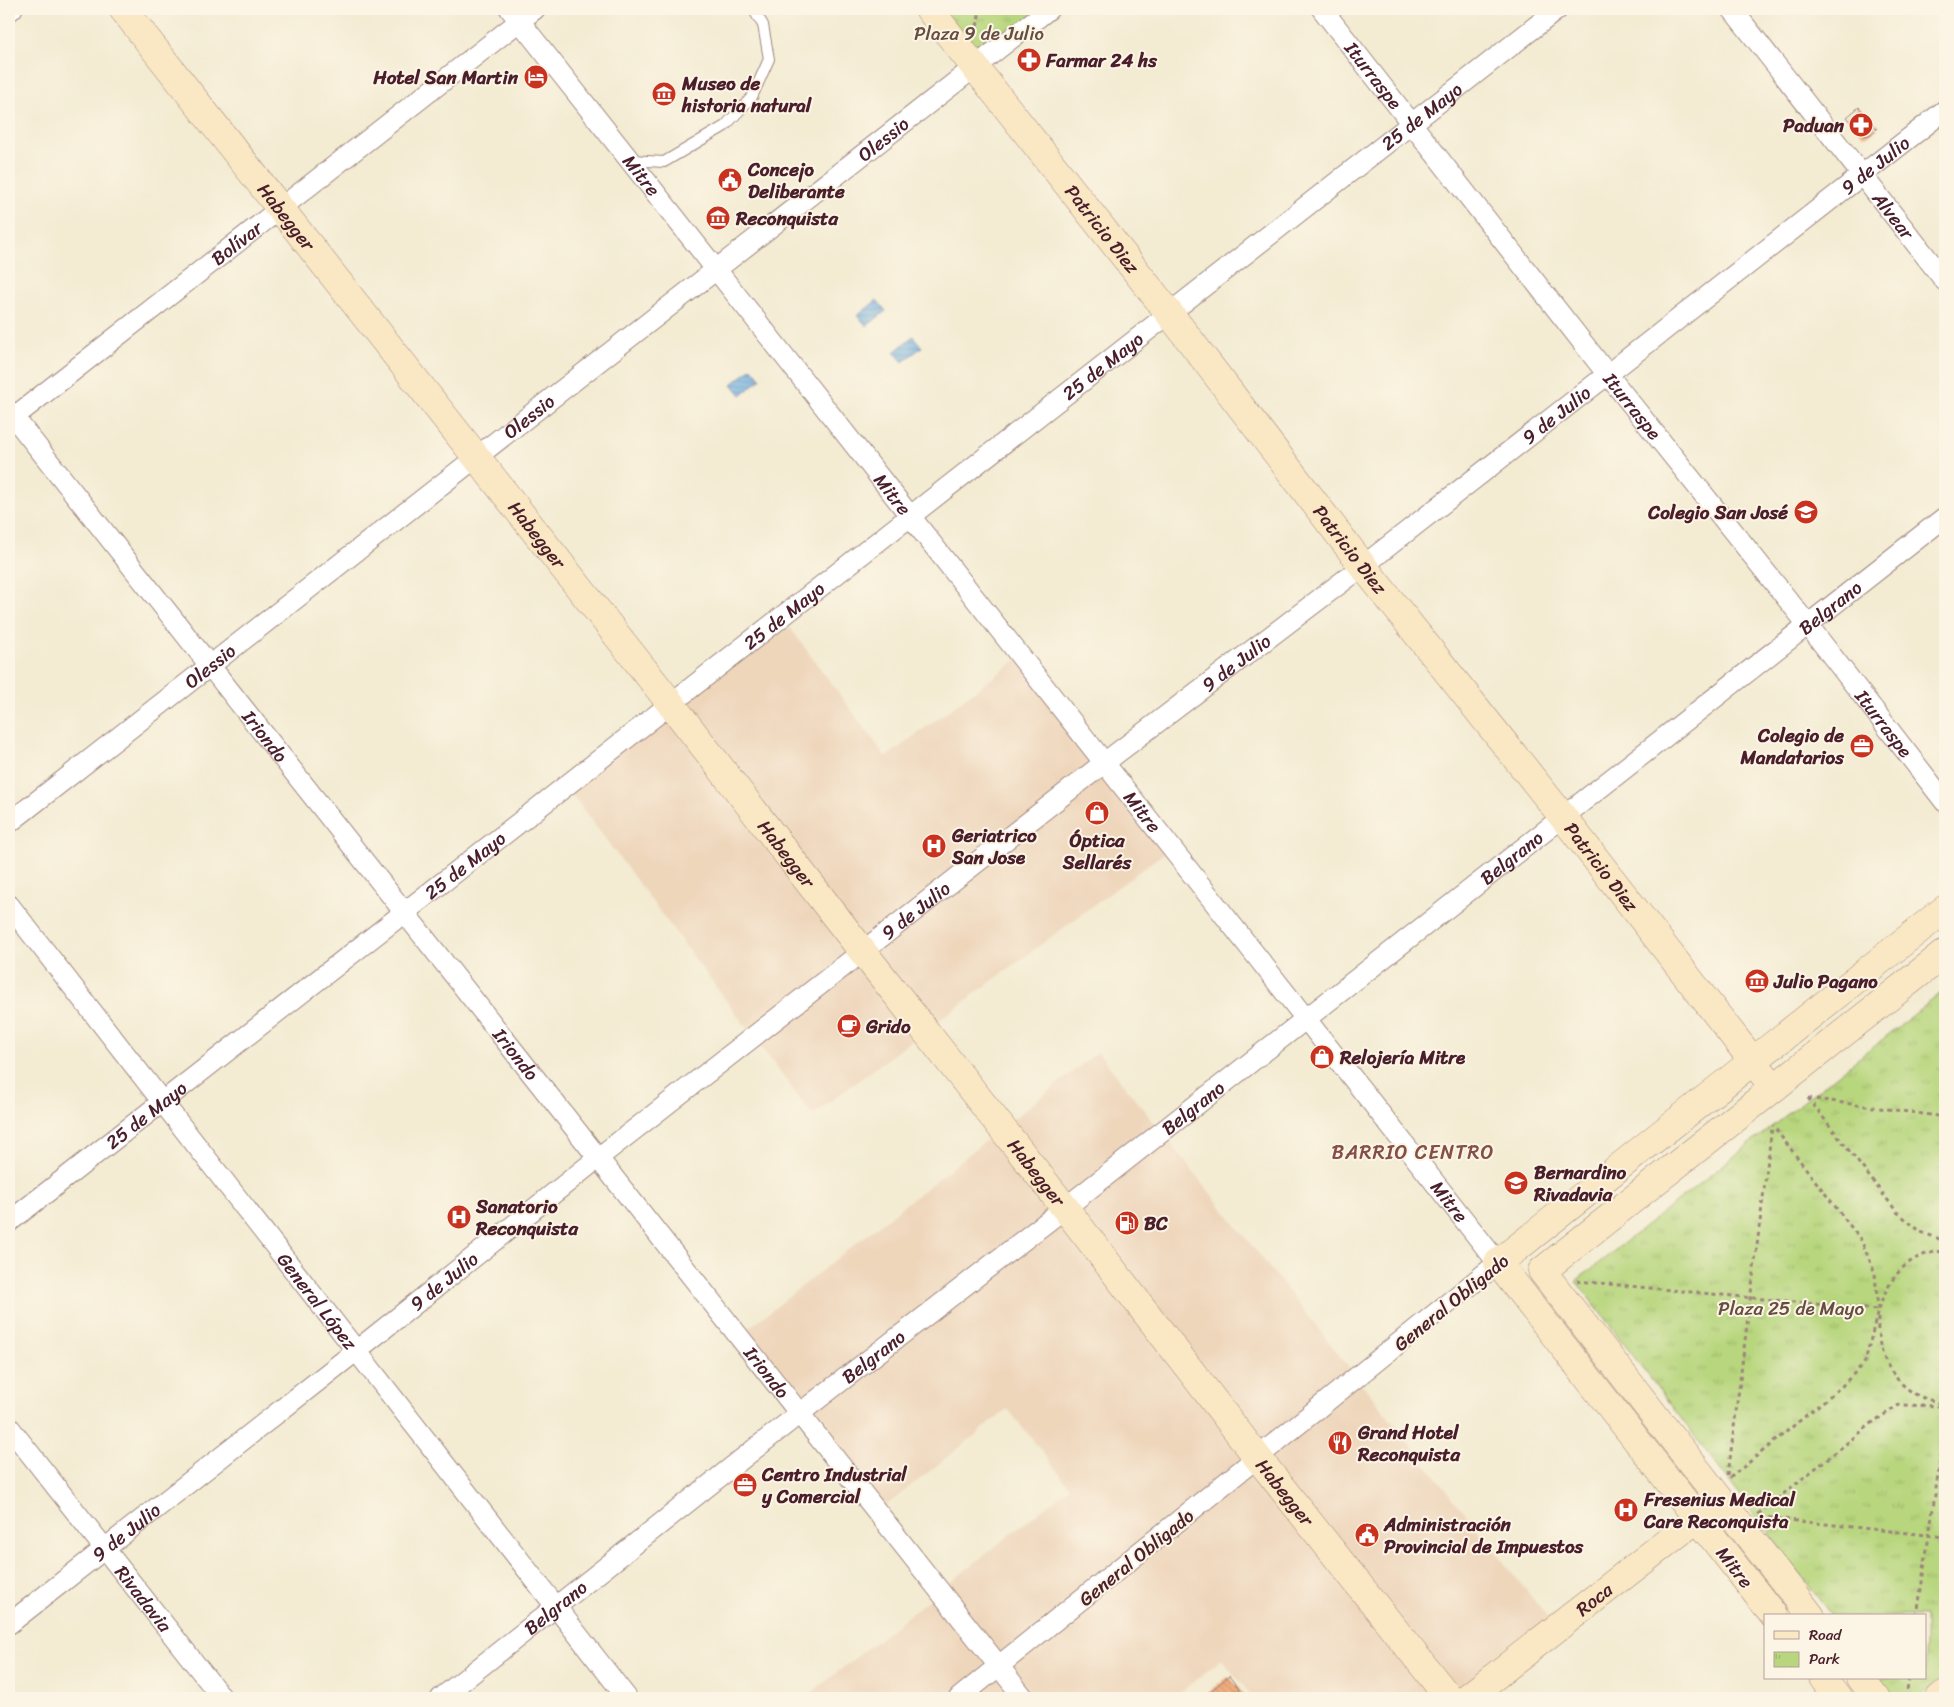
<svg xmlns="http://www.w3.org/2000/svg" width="1954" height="1707" font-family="Sriracha,sans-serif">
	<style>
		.built { fill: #eed6bb }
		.park { fill: url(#park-tufts); stroke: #807a54 }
		.water { fill: url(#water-rules); stroke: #5b6686 }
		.building { fill: url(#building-back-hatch) }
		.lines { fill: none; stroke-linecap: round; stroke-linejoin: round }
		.lane-casing { stroke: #9e857e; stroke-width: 12 }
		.street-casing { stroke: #9e857e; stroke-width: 22 }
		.secondary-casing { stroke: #9e857e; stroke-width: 29 }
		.path { stroke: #9e857e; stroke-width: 3; stroke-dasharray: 4 4; stroke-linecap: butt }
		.lane { stroke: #fff; stroke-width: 10 }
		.street { stroke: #fff; stroke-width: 20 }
		.secondary { stroke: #fae7c3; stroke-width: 28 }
		.labels { text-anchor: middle; stroke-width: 4; stroke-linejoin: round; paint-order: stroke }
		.park-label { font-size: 19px; fill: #654d40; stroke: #fcf5e5 }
		.poi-label { font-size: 19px; font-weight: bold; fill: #4a1f2b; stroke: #fcf5e5; text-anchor: start }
		.street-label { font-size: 19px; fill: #4a1f2b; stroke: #fcf5e5 }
		.neighbourhood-label { font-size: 20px; letter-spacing: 1px; fill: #844f45; stroke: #fcf5e5 }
	</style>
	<defs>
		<pattern id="park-tufts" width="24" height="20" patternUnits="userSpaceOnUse" patternTransform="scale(1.25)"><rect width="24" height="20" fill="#b7d67d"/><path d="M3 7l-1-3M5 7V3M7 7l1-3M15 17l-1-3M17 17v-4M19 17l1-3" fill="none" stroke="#9fb76c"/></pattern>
		<pattern id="water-rules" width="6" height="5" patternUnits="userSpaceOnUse" patternTransform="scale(1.25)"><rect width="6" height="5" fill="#6cade0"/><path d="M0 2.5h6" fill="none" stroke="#5b8cb6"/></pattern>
		<pattern id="building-back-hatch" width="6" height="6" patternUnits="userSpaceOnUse" patternTransform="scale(1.25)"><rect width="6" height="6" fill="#f0a775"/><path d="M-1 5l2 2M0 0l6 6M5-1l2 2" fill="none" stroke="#c48760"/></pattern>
	</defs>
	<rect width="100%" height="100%" fill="#fcf5e5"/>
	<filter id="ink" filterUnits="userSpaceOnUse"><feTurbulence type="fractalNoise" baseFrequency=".02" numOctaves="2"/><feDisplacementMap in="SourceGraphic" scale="10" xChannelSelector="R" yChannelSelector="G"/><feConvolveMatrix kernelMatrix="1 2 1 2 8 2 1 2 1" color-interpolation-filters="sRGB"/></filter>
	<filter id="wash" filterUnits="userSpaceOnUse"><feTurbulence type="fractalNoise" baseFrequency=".0096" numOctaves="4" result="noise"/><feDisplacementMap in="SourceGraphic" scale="20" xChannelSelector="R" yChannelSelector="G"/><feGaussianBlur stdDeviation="1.12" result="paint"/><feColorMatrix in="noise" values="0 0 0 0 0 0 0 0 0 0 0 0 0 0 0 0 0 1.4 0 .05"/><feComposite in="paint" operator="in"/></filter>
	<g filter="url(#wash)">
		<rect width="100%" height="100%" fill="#f3ebd2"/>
		<g class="built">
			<polygon points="782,617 886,757 1026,653 1172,847 812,1115 562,781"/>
			<polygon points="1098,1052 1552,1623 1458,1698 1253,1698 1222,1659 1173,1698 805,1698 1070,1487 1008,1409 878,1512 739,1336"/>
		</g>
		<g class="park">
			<polygon points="929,9 1049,9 975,67"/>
			<polygon points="1945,990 1945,1676 1917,1698 1895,1698 1880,1678 1925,1678 1925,1616 1832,1616 1576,1281"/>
		</g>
		<g class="water">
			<polygon points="877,300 886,311 867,326 857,316"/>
			<polygon points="913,336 922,347 903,362 894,352"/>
			<polygon points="752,368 761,379 741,395 732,384"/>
		</g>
		<g id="blocks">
			<g class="building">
				<polygon points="1859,107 1877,129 1870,135 1863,136 1847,117"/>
				<polygon points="1229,1676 1246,1698 1202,1698"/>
			</g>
		</g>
	</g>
	<g filter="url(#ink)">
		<use href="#blocks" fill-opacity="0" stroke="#9e857e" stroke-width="1"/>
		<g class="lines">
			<defs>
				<polyline id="lane" points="631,160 664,162 725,126 752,97 769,59 763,25 753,9"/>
				<g id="street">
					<path id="s1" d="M 510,9 C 710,260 907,513 1106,765 C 1237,931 1368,1097 1498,1263 L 959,1698"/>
					<path id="s2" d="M 1322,9 L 1608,375 L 1808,625 L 1945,802"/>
					<path id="s3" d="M 1732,9 L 1945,281"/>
					<polyline points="9,11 12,9"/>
					<path id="s4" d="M 9,411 L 1024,1698"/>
					<path id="s5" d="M 9,421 L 535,9"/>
					<path id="s6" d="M 9,823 L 1049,9"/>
					<path id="s7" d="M 9,905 L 627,1698"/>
					<path id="s8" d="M 9,1222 L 1558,9"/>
					<path id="s9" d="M 9,1427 L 222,1698"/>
					<path id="s10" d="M 9,1624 L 356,1351 L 598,1158 L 1104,763 L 1363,566 L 1945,110"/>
					<path id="s11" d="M 441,1698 L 800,1413 L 1065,1208 L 1945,517"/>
				</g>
				<g id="secondary">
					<path id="s12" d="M 123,9 L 671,704 L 863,952 L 1065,1208 L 1258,1458 L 1449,1698"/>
					<path id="s13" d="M 929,9 L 1169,313 L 1363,566 L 1563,817 L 1774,1088"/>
					<polyline points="1774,1616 1498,1263 1945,909"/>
					<polyline points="1811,1616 1542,1271 1945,953"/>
					<polyline points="1823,1678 1838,1698"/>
					<polyline points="1860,1678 1876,1698"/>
					<path id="s14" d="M 1467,1698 L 1712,1507"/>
					<polyline points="1940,1698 1945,1694"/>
				</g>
			</defs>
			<use href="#lane" class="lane-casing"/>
			<use href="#street" class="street-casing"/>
			<use href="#secondary" class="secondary-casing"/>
			<g class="path">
				<polyline points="976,34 980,9"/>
				<polyline points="1808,1098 1897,1212 1921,1232 1945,1241"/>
				<polyline points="1808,1098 1945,1117"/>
				<polyline points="1577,1281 1878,1310"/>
				<path d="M 1878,1309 C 1891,1276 1907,1253 1945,1251"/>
				<path d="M 1878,1318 C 1876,1349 1888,1377 1915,1394 C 1924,1399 1935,1401 1945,1405"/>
				<polyline points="1728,1475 1772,1127"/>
				<polyline points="1730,1478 1842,1386 1865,1362 1878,1310 1875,1273 1861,1240 1773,1126"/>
				<polyline points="1758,1514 1876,1420 1899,1405 1945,1406"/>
				<polyline points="1761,1517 1945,1537"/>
				<polyline points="1917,1616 1945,1428"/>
				<polyline points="1905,1698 1908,1678"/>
			</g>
			<use href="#lane" class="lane"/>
			<use href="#street" class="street"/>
			<use href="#secondary" class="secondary"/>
		</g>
	</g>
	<defs>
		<symbol id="pharmacy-disc" viewBox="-11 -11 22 22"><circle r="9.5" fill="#c8321e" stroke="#fcf5e5"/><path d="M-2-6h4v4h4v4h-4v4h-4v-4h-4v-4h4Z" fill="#fff"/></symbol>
		<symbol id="hotel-disc" viewBox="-11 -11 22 22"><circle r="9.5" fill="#c8321e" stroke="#fcf5e5"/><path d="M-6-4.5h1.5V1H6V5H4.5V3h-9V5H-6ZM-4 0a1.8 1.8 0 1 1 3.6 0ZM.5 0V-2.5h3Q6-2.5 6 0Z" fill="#fff"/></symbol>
		<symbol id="museum-disc" viewBox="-11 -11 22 22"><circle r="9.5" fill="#c8321e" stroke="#fcf5e5"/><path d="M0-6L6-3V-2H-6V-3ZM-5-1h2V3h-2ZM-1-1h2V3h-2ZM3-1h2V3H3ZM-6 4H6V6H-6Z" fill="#fff"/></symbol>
		<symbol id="civic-disc" viewBox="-11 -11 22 22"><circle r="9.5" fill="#c8321e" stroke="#fcf5e5"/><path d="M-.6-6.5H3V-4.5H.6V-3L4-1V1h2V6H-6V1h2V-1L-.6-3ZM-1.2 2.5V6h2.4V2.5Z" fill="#fff"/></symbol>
		<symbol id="school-disc" viewBox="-11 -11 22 22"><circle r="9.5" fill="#c8321e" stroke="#fcf5e5"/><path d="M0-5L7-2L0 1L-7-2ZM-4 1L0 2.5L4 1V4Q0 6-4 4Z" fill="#fff"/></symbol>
		<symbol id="office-disc" viewBox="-11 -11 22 22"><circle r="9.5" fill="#c8321e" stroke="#fcf5e5"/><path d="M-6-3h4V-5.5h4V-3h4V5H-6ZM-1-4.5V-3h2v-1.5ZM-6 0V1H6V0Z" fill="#fff"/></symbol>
		<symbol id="shop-disc" viewBox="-11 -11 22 22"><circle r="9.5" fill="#c8321e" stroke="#fcf5e5"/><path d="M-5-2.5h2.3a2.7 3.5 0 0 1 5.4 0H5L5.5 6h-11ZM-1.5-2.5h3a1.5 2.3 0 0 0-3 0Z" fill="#fff"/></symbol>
		<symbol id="hospital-disc" viewBox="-11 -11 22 22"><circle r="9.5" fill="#c8321e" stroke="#fcf5e5"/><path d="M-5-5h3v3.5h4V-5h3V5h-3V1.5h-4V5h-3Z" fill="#fff"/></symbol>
		<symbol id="cafe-disc" viewBox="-11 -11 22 22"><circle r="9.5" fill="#c8321e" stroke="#fcf5e5"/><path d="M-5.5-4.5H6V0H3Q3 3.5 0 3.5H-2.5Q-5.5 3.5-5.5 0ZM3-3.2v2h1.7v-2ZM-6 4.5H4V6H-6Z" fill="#fff"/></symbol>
		<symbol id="fuel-disc" viewBox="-11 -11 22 22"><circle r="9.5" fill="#c8321e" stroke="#fcf5e5"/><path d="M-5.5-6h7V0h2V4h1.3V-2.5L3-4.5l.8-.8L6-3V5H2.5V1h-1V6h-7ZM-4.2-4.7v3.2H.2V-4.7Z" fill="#fff"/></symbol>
		<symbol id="restaurant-disc" viewBox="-11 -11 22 22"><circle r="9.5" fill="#c8321e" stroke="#fcf5e5"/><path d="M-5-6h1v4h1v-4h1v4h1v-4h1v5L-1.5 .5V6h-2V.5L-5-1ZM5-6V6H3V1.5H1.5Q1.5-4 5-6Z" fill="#fff"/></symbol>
	</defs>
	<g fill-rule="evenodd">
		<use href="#pharmacy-disc" x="1015" y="46" width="28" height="28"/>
		<use href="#hotel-disc" x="522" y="63" width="28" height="28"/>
		<use href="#museum-disc" x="650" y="80" width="28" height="28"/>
		<use href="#pharmacy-disc" x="1847" y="111" width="28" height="28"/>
		<use href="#civic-disc" x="716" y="166" width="28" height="28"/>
		<use href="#museum-disc" x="704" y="204" width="28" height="28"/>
		<use href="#school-disc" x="1792" y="498" width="28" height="28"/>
		<use href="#office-disc" x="1848" y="732" width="28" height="28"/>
		<use href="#shop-disc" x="1083" y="799" width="28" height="28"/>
		<use href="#hospital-disc" x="920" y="832" width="28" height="28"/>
		<use href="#museum-disc" x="1743" y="967" width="28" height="28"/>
		<use href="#cafe-disc" x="835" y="1012" width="28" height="28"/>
		<use href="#shop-disc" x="1308" y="1043" width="28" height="28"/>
		<use href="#school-disc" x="1502" y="1169" width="28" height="28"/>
		<use href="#hospital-disc" x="445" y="1203" width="28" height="28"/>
		<use href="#fuel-disc" x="1113" y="1209" width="28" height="28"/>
		<use href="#restaurant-disc" x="1326" y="1429" width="28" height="28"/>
		<use href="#office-disc" x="731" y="1471" width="28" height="28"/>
		<use href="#hospital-disc" x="1612" y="1496" width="28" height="28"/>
		<use href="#civic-disc" x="1353" y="1521" width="28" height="28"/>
	</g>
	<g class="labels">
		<g class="park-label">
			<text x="979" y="40">Plaza 9 de Julio</text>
			<text x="1791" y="1315">Plaza 25 de Mayo</text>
		</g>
		<g class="poi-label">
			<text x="1046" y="67">Farmar 24 hs</text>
			<text x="518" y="84" text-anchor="end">Hotel San Martin</text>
			<text x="682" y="90">Museo de<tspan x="682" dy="22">historia natural</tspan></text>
			<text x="1844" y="132" text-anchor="end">Paduan</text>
			<text x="748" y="176">Concejo<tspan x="748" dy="22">Deliberante</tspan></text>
			<text x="736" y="225">Reconquista</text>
			<text x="1788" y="519" text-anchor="end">Colegio San José</text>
			<text x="1844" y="742" text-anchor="end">Colegio de<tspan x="1844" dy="22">Mandatarios</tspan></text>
			<text x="952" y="842">Geriatrico<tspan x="952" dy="22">San Jose</tspan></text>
			<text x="1097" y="847" text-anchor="middle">Óptica<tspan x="1097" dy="22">Sellarés</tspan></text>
			<text x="1774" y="988">Julio Pagano</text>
			<text x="866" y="1033">Grido</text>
			<text x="1340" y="1064">Relojería Mitre</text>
			<text x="1534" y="1179">Bernardino<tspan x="1534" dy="22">Rivadavia</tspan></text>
			<text x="476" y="1213">Sanatorio<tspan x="476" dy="22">Reconquista</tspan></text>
			<text x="1144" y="1230">BC</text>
			<text x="1358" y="1439">Grand Hotel<tspan x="1358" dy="22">Reconquista</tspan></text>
			<text x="762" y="1481">Centro Industrial<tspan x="762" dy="22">y Comercial</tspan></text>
			<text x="1644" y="1506">Fresenius Medical<tspan x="1644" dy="22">Care Reconquista</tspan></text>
			<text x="1384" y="1531">Administración<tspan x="1384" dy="22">Provincial de Impuestos</tspan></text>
		</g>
		<g class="street-label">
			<text dy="7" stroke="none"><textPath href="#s2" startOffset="84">Iturraspe</textPath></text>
			<text dy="7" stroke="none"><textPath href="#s8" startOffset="1794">25 de Mayo</textPath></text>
			<text dy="7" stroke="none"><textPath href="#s6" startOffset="1110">Olessio</textPath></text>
			<text dy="7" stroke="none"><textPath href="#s10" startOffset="2369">9 de Julio</textPath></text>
			<text dy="7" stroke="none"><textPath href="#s1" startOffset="212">Mitre</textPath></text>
			<text dy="7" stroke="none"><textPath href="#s12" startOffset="264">Habegger</textPath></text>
			<text dy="7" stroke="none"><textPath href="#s3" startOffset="262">Alvear</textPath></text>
			<text dy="7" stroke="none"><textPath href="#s13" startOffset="280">Patricio Diez</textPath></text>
			<text dy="7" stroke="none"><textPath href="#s5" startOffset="289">Bolívar</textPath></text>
			<text dy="7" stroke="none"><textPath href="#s8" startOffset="1389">25 de Mayo</textPath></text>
			<text dy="7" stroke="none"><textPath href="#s2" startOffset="504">Iturraspe</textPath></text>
			<text dy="7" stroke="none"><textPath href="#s10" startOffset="1964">9 de Julio</textPath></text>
			<text dy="7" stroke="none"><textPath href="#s6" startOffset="660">Olessio</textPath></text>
			<text dy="7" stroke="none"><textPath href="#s1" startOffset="618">Mitre</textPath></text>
			<text dy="7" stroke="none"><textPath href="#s12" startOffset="669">Habegger</textPath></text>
			<text dy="7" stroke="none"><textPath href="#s13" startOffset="685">Patricio Diez</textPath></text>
			<text dy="7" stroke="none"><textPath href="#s11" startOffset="1766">Belgrano</textPath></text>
			<text dy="7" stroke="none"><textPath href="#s8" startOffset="984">25 de Mayo</textPath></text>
			<text dy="7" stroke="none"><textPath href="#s10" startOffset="1559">9 de Julio</textPath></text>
			<text dy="7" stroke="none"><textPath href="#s6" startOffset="255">Olessio</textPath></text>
			<text dy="7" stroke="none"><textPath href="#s2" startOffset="909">Iturraspe</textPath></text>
			<text dy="7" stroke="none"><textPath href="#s4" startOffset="414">Iriondo</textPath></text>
			<text dy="7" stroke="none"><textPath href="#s1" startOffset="1022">Mitre</textPath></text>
			<text dy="7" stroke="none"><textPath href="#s12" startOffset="1074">Habegger</textPath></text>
			<text dy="7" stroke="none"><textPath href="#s11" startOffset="1361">Belgrano</textPath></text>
			<text dy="7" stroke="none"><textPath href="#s8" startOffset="579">25 de Mayo</textPath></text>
			<text dy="7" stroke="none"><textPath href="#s13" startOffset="1090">Patricio Diez</textPath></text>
			<text dy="7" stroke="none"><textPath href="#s10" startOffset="1154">9 de Julio</textPath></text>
			<text dy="7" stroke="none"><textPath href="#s4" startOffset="819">Iriondo</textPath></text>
			<text dy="7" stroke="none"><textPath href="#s11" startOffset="956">Belgrano</textPath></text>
			<text dy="7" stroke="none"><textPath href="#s8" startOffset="174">25 de Mayo</textPath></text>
			<text dy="7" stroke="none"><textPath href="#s12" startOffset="1479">Habegger</textPath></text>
			<text dy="7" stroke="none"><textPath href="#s1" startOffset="1518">Mitre</textPath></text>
			<text dy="7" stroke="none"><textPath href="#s10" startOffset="554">9 de Julio</textPath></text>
			<text dy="7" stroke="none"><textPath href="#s7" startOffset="502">General López</textPath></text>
			<text transform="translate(1451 1302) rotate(-39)" y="7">General Obligado</text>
			<text dy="7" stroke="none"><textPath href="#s11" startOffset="551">Belgrano</textPath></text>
			<text dy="7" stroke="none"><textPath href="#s4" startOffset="1224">Iriondo</textPath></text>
			<text dy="7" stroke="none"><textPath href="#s12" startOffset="1884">Habegger</textPath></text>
			<text dy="7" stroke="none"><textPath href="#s10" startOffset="149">9 de Julio</textPath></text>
			<text transform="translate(1136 1557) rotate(-39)" y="7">General Obligado</text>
			<text transform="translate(1735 1567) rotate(52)" y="7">Mitre</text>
			<text dy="7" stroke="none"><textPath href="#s9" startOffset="218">Rivadavia</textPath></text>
			<text dy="7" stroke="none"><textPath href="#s14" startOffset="161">Roca</textPath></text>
			<text dy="7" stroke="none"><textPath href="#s11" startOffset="146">Belgrano</textPath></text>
		</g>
		<g class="neighbourhood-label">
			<text x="1413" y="1159">BARRIO CENTRO</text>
		</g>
	</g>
	<rect width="1954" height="1707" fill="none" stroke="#fcf5e5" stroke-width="30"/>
	<rect x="1764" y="1614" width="162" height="65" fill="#fcf5e5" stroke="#b59f9b"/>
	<rect x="1774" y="1631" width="25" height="8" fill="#fae7c3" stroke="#b59f9b"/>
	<text x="1809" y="1640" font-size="15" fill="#4a1f2b">Road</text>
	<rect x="1774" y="1652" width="25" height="15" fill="url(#park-tufts)" stroke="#b59f9b"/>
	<text x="1809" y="1664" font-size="15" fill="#4a1f2b">Park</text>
</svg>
